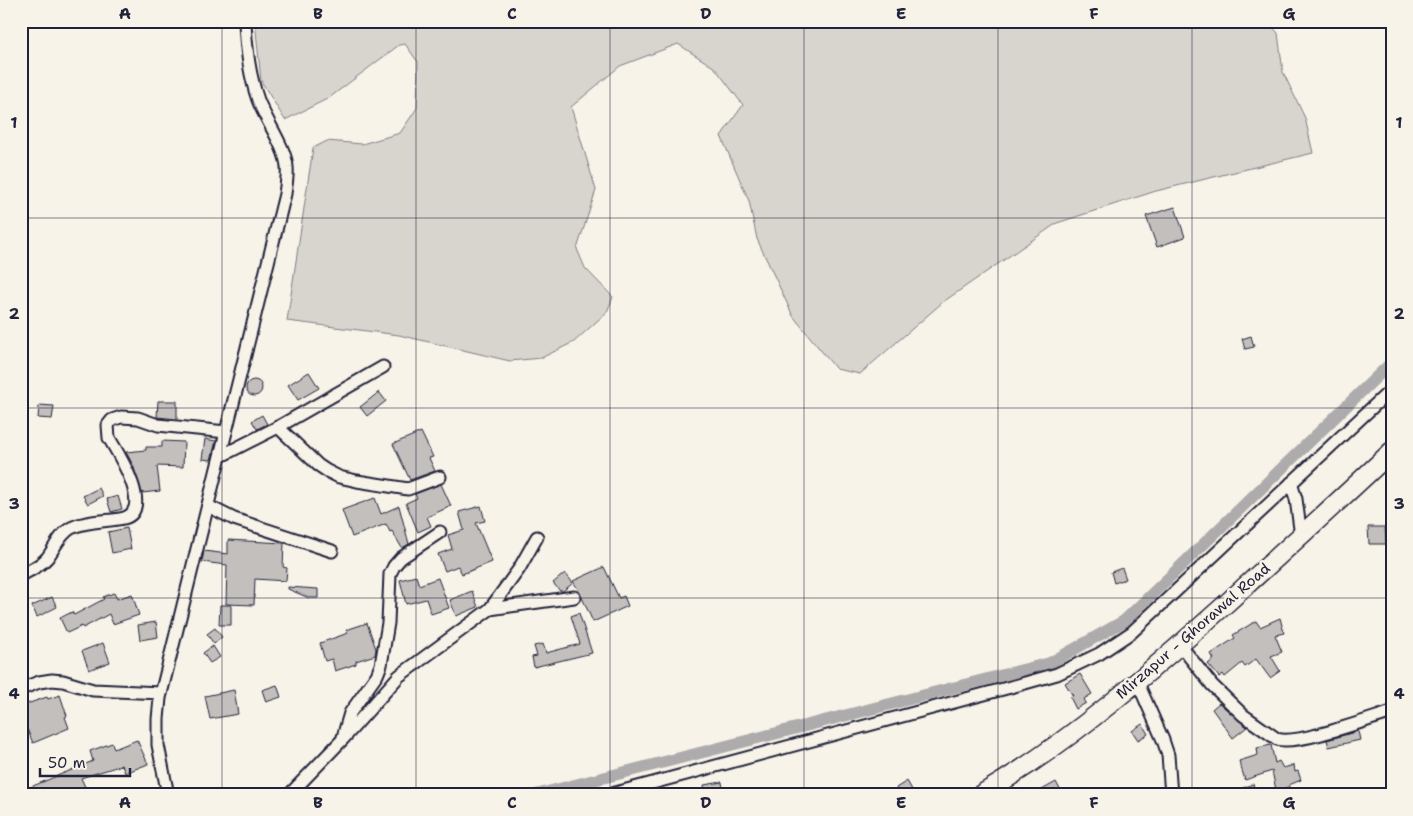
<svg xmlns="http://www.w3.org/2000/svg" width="1413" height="816" font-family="'Shantell Sans',sans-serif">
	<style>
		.green { fill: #d8d5cf; stroke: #7d7c85 }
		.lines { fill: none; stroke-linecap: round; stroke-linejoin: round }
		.canal { stroke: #aeabad; stroke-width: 12 }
		.building { fill: #c2bfbd; stroke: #22223b }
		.minor-casing { stroke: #22223b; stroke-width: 15 }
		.primary-casing { stroke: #22223b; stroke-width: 21 }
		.minor { stroke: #f7f3e8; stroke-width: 11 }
		.primary { stroke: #f7f3e8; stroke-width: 18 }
		.grid { fill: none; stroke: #22223b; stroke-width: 1; stroke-opacity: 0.55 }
		.labels { text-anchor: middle; stroke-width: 5; stroke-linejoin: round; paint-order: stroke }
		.street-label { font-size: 15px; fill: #22223b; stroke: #f7f3e8 }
		.neatline { fill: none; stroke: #22223b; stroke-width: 2 }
		.grid-label { font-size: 16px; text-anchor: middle; font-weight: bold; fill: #22223b }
	</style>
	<rect width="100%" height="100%" fill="#f7f3e8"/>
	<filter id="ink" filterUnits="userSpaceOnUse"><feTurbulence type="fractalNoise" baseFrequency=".02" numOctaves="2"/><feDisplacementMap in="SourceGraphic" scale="10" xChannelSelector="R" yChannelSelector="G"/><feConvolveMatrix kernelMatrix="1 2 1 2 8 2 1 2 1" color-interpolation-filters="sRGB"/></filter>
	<g filter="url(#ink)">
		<polygon class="green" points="255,21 1267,21 1278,33 1283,72 1305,118 1313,153 1156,191 1057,223 943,302 860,374 836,369 793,316 757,239 749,201 721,136 743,105 715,68 678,44 620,66 571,107 596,190 577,249 585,268 613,297 607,312 574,342 541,358 510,361 399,335 287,321 313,148 327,141 362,144 400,133 417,108 418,62 405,44 399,45 329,98 285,120 261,81"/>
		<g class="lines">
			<polyline class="canal" points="536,795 1050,663 1124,621 1392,362"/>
		</g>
		<g class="building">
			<polygon points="1175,207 1185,237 1157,247 1146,216"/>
			<polygon points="1251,336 1254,347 1245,349 1242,339"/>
			<polygon points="309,372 319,388 298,400 288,385"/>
			<circle cx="254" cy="388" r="8"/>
			<polygon points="379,392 386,401 367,416 360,407"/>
			<polygon points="158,401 177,401 177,419 157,417"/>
			<polygon points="39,405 54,406 52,419 38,418"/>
			<polygon points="262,415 267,424 257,429 252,421"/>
			<polygon points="421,432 433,457 429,458 435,471 410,480 393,444"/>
			<polygon points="205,439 216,441 211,460 202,459"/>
			<polygon points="162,441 184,442 183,467 157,466 160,491 142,493 133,465 126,452 146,450 146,447 162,447"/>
			<polygon points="441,484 451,506 427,517 431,526 418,532 406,503 417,498 415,494"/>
			<polygon points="99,488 103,496 88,504 83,496"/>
			<polygon points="118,496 122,509 111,512 107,499"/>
			<polygon points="375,498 381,514 399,506 409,544 402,548 392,531 390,532 386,524 352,537 342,510"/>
			<polygon points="481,506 485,521 476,523 492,562 462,574 458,566 445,571 438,554 452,549 448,535 464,530 459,512"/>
			<polygon points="1368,527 1385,527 1386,544 1369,544"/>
			<polygon points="127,528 131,549 112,553 108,532"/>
			<polygon points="228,540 284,543 283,567 287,568 286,581 255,579 254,605 226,604 227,565 202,562 204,551 228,554"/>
			<polygon points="604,567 619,598 624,596 628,606 593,622 580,593 573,581"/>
			<polygon points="1122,568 1126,579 1114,583 1111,572"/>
			<polygon points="565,573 573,583 563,591 560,591 553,583"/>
			<polygon points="416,576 419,585 438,578 449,608 431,614 426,599 406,604 400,580"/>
			<polygon points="288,587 318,589 318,598 309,598 288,589"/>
			<polygon points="472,591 478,607 456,616 450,600"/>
			<polygon points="114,593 117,599 132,594 139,615 113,624 109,614 83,628 82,626 67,633 60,618 72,612 74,615 104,599 103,597"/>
			<polygon points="52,597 57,607 37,617 32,606"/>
			<polygon points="220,605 231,605 231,625 219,625"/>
			<polygon points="579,613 592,653 534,667 532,657 537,656 534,646 543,644 546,653 580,644 571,616"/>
			<polygon points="1280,618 1284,633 1275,635 1282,652 1271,656 1280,671 1270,678 1256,659 1245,667 1242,663 1225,677 1223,674 1219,677 1208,664 1214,659 1211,654 1235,638 1233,635 1256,621 1260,627"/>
			<polygon points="156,622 158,637 140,640 138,625"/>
			<polygon points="367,623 376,649 375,655 356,661 356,664 335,671 332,659 325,661 320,643 348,633 346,630"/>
			<polygon points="215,628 222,637 214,644 207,634"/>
			<polygon points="103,643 110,662 89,670 82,651"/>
			<polygon points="213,646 220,657 210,663 203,653"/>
			<polygon points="1080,674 1092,694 1084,699 1086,703 1076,709 1070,697 1073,696 1065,683"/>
			<polygon points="277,685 281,697 266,702 262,690"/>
			<polygon points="234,690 238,714 210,719 205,696"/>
			<polygon points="60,695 67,716 65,717 69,728 33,743 21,715 21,706 47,697 48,699"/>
			<polygon points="1219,703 1247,727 1233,738 1212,709"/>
			<polygon points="1142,724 1148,734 1138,740 1132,731"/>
			<polygon points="1358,731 1360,740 1329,747 1327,740"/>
			<polygon points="137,740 148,764 125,773 122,765 81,778 86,789 73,795 21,795 21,791 93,761 90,751 112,743 114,749"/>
			<polygon points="1271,745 1275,763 1279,761 1283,768 1294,765 1295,772 1298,771 1301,780 1289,785 1289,787 1276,790 1272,771 1245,780 1239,761 1258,755 1257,748"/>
			<polygon points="907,781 915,795 900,795 896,788"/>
			<polygon points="722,782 724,795 705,795 704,785"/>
			<polygon points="1056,782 1063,795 1033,795"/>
			<polygon points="1253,784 1257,795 1228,795 1228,794"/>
		</g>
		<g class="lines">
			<defs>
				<g id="minor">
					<polyline points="278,427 383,367"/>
					<polyline points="221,456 278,427 318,465 327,471 339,477 357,481 408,489 440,477"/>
					<polyline points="1291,483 1296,499 1301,536"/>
					<polyline points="208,506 234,519 332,551"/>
					<path d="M 25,573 C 33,569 41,565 47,558 C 55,548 59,535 71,528 C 87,520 107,522 124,518 C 154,510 118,453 109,438 L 108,425 L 112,420 L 121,417 L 138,418 L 158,425 L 226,432"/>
					<polyline points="490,609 574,597"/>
					<path d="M 1180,645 L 1212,685 L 1243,715 L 1277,739 C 1296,746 1369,719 1392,712"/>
					<polyline points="1137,681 1163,740 1168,755 1171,795"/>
					<polyline points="21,689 39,682 52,680 63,681 93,690 161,693"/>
					<polyline points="343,737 350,713 377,675 381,665 388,623 390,574 394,566 401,558 440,532"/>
					<path d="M 168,795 L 158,745 L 158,719 L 160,698 L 285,194 C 286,185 288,176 287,167 C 286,148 265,119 258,100 C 249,74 246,49 245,21"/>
					<polyline points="289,795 343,739 399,676 490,609 519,569 537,537"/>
					<polyline points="608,795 1018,685 1057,674 1099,654 1132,632 1392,389"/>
				</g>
				<path id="primary" d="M 980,795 C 1071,742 1150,672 1228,602 C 1283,552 1338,502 1392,451"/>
			</defs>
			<use href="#minor" class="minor-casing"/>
			<use href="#primary" class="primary-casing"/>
			<use href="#minor" class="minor"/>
			<use href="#primary" class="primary"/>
		</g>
	</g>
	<path class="grid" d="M 222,21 L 222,795M 416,21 L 416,795M 610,21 L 610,795M 804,21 L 804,795M 998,21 L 998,795M 1192,21 L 1192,795M 21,218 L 1392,218M 21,408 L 1392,408M 21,598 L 1392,598"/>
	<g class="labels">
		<g class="street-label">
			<text transform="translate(1193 631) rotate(-41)" y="5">Mirzapur - Ghorawal Road</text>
		</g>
	</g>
	<rect width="1413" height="816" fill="none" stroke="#f7f3e8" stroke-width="55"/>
	<path d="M40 768v8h90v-8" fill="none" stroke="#22223b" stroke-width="2.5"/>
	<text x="48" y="768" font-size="15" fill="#22223b" stroke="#f7f3e8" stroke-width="4" paint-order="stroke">50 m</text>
	<rect x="28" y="28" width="1358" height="760" class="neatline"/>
	<g class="grid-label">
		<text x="125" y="19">A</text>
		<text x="318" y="19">B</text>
		<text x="512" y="19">C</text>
		<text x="706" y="19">D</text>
		<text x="901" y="19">E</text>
		<text x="1094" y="19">F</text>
		<text x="1289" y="19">G</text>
		<text x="14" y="128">1</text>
		<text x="1399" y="128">1</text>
		<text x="14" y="319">2</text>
		<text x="1399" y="319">2</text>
		<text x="14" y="509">3</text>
		<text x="1399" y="509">3</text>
		<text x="14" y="699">4</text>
		<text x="1399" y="699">4</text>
		<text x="125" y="808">A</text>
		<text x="318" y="808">B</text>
		<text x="512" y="808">C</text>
		<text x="706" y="808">D</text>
		<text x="901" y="808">E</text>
		<text x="1094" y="808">F</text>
		<text x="1289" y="808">G</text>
	</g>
</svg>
